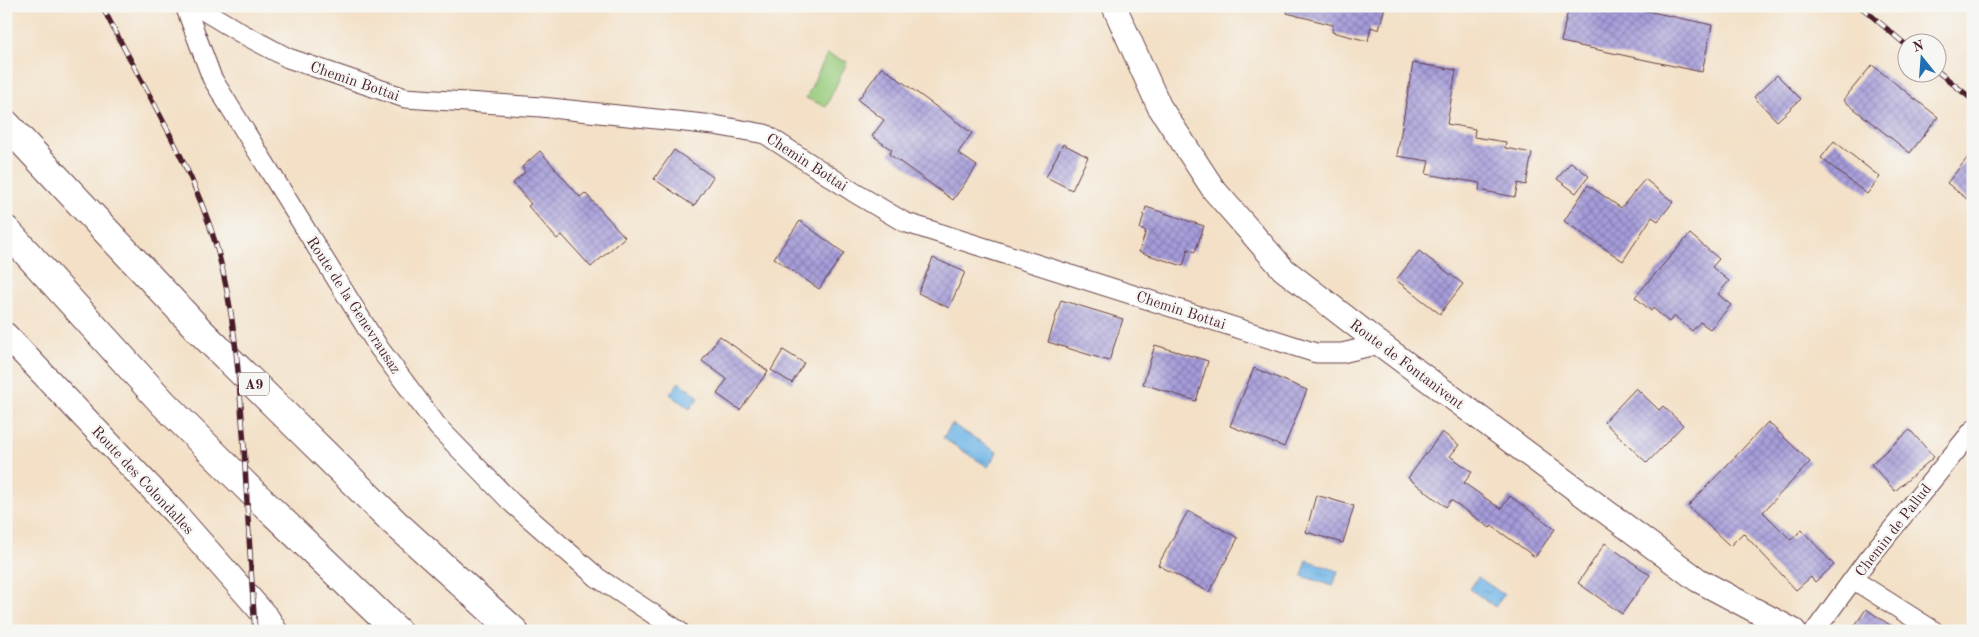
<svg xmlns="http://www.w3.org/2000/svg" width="1979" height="637" font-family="'Old Standard TT',serif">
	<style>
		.pitch { fill: #97cb7b; stroke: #707553 }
		.water { fill: url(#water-ripples); stroke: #5e6a89 }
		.building { fill: url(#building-cross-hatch) }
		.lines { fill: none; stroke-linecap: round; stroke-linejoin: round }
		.minor-casing { stroke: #633c42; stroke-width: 21 }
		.tertiary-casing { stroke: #633c42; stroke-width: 26 }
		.motorway-casing { stroke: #633c42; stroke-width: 30 }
		.minor { stroke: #fff; stroke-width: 19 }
		.tertiary { stroke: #fff; stroke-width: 24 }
		.motorway { stroke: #fff; stroke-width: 28 }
		.rail-casing { stroke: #4a1f2b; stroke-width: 5.5 }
		.rail { stroke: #f6f6f2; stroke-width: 4; stroke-dasharray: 11; stroke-linecap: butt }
		.labels { text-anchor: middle; stroke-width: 5; stroke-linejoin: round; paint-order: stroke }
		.shield { fill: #f6f6f2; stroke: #7e6067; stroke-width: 1 }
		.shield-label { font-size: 14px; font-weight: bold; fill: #4a1f2b }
		.street-label { font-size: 15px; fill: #4a1f2b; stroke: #f6f6f2 }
	</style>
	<defs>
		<pattern id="water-ripples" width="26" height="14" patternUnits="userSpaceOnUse" patternTransform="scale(1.25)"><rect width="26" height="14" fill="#71b6e7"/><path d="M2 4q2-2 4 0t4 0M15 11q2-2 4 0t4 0" fill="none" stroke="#5f93bb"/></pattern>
		<pattern id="building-cross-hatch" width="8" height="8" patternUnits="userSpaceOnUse" patternTransform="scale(1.25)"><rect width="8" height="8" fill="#a59cda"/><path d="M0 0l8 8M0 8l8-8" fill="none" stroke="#887fb1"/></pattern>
	</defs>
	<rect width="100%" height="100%" fill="#f6f6f2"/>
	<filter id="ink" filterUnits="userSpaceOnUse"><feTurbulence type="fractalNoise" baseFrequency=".02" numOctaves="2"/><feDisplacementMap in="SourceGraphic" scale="10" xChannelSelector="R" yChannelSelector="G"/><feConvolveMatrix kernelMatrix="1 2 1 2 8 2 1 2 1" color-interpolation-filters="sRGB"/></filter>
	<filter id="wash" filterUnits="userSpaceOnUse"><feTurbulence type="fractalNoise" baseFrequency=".0096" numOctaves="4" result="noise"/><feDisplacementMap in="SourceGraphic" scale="20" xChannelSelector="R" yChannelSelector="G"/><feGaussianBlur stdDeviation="1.12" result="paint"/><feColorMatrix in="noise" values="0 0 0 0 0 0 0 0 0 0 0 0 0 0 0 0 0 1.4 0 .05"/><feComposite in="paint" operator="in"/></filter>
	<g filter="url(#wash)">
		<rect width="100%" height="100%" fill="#f3e0c6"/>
		<polygon class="pitch" points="827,54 847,62 826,107 806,98"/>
		<g class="water">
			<polygon points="679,382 699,397 690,409 670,394"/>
			<polygon points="952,424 997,452 988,467 943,438"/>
			<polygon points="1307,560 1338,571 1333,586 1302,576"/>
			<polygon points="1478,577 1504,595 1495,607 1470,589"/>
		</g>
		<g id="blocks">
			<g class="building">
				<polygon points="1288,6 1385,6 1379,30 1371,27 1368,41 1332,32 1333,25 1287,13"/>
				<polygon points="1569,6 1624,6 1712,25 1702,72 1561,42"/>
				<polygon points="1413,63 1456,70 1447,124 1475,129 1474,137 1506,142 1505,148 1532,153 1526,185 1518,183 1515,197 1479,190 1480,183 1426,174 1429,161 1397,156"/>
				<polygon points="1872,65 1938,117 1910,153 1843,100"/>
				<polygon points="882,67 972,133 958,153 977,166 953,200 889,154 892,150 872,136 884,120 858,100"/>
				<polygon points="1777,75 1801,99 1777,121 1754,97"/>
				<polygon points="1834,141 1880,177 1867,194 1821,158"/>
				<polygon points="1063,144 1088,157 1072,190 1046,177"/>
				<polygon points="674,150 713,177 694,206 654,179"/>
				<polygon points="540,151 580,197 585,193 625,237 591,267 562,235 557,239 528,206 531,204 513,183 525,172 522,167"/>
				<polygon points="1973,151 1973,204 1947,183"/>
				<polygon points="1571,162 1589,176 1576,193 1557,179"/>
				<polygon points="1645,179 1673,202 1658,221 1652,217 1623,261 1564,221 1588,185 1621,208"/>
				<polygon points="1146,207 1204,226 1195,252 1188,249 1183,266 1139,252 1146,231 1140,229"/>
				<polygon points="800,221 844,253 819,289 774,258"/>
				<polygon points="1690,234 1719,259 1712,267 1729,281 1718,294 1731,305 1710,329 1700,322 1692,331 1675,316 1669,322 1653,308 1651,311 1635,297"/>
				<polygon points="1419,251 1463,284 1440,314 1396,280"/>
				<polygon points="933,258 965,272 949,308 918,293"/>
				<polygon points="1061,300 1123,319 1109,361 1048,342"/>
				<polygon points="720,336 768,371 740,410 717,394 727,379 702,361"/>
				<polygon points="1155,345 1208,361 1196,401 1143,384"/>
				<polygon points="783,350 804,363 792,383 771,370"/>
				<polygon points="1254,368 1307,390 1284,447 1230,426"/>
				<polygon points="1636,388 1659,410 1663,406 1683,425 1647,463 1604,422"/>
				<polygon points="1768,422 1810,462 1763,512 1791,540 1802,530 1834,565 1815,582 1811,577 1796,590 1743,533 1730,546 1688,506"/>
				<polygon points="1910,430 1934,457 1895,491 1871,464"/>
				<polygon points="1442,432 1459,445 1450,456 1472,472 1464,483 1501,509 1510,496 1555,529 1535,557 1492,526 1490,528 1451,500 1446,507 1408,478"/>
				<polygon points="1316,495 1354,506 1343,543 1306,532"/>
				<polygon points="1188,511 1238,538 1209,592 1158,565"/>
				<polygon points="1605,543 1650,575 1622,614 1578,583"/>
				<polygon points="1866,609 1899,631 1851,631"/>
			</g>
		</g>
	</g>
	<g filter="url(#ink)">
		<use href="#blocks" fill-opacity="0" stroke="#633c42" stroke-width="1"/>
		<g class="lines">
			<defs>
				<g id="minor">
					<polyline points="185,6 212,78 379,348 438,427 512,503 598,578 679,631"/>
					<polyline points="196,6 241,33 288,58 405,98 541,107 714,125 765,134 855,193 904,222 1316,353 1342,353 1380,344"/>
					<polyline points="1854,580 1934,631"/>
					<polyline points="1815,631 1867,560 1973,430"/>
				</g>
				<g id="tertiary">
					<polyline points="1114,6 1159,106 1214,190 1283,269 1380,344 1698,580 1794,631"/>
					<polyline points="6,335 175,513 268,619 275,631"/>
				</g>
				<g id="motorway">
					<polyline points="6,124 200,331 394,522 514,631"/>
					<polyline points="6,230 163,403 251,491 397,631"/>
				</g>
			</defs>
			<use href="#minor" class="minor-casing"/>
			<use href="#tertiary" class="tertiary-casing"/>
			<use href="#motorway" class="motorway-casing"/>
			<use href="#minor" class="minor"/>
			<use href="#tertiary" class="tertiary"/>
			<use href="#motorway" class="motorway"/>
			<defs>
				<g id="rail">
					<path d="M 102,6 C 141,83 191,162 216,245 C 235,310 239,378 244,446 C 247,508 251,569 255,631"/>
					<polyline points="1860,6 1906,45"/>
					<polyline points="1936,70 1973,100"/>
				</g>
			</defs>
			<use href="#rail" class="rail-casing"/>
			<use href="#rail" class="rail"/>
		</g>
	</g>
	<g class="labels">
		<rect class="shield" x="239" y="372.5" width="30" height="23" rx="4"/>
		<g class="shield-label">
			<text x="254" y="389">A9</text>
		</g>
		<g class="street-label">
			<text transform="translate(355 81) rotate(19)" y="5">Chemin Bottai</text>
			<text transform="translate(807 162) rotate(33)" y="5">Chemin Bottai</text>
			<text transform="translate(354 305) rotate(57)" y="5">Route de la Genevrausaz</text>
			<text transform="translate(1181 310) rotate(18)" y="5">Chemin Bottai</text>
			<text transform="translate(1407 364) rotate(37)" y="5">Route de Fontanivent</text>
			<text transform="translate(143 480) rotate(47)" y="5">Route des Colondalles</text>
			<text transform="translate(1893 530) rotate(-52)" y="5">Chemin de Pallud</text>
		</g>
	</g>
	<rect width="1979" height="637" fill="none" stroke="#f6f6f2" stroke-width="25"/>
	<g transform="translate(1922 58) rotate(343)"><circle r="24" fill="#f6f6f2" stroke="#b1a0a2"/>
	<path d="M0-4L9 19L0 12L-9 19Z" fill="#1f6fb2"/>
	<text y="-8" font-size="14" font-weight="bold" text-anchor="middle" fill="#4a1f2b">N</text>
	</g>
</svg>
